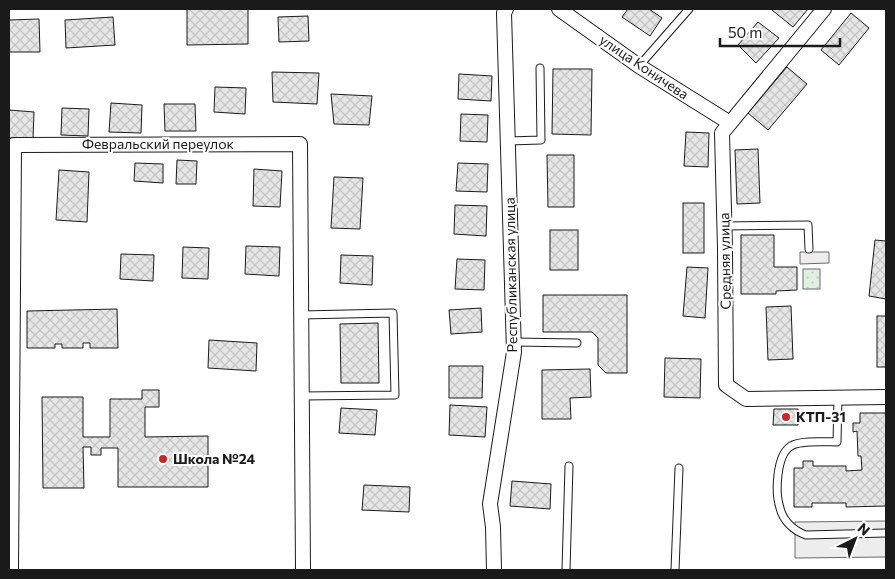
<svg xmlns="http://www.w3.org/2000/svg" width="895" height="579" font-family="Commissioner,sans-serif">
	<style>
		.grass { fill: url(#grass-dots); stroke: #6a6a6a }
		.parking { fill: #ededed; stroke: #6a6a6a }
		.building { fill: url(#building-cross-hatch); stroke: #1a1a1a }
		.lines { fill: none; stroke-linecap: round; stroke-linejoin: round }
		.service-casing { stroke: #1a1a1a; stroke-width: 9 }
		.minor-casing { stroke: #1a1a1a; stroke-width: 16 }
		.service { stroke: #fff; stroke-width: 7 }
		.minor { stroke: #fff; stroke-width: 14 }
		.poi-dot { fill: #c62828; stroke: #fff; stroke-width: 2 }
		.labels { text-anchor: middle; stroke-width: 4; stroke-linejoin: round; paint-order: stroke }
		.street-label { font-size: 14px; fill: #1a1a1a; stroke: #fff }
		.poi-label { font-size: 14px; font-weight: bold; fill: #1a1a1a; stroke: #fff; text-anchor: start }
	</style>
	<defs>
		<pattern id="grass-dots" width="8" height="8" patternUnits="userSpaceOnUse" patternTransform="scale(1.25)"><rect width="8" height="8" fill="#e0efe3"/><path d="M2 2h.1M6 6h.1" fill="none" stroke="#c0ccc2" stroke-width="1.8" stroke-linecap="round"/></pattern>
		<pattern id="building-cross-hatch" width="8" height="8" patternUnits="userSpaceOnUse" patternTransform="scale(1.25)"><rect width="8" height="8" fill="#e6e6e6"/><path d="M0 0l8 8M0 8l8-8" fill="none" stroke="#c5c5c5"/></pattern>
	</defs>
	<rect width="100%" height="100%" fill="#fff"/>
	<rect class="grass" x="803" y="269" width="17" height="20"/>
	<g class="parking">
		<polygon points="800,252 829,252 829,263 800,264"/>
		<polygon points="886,521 886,557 795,558 795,522"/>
	</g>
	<g class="building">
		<polygon points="187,9 248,9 248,44 187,45"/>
		<polygon points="628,9 649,9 662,18 650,36 622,17"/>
		<polygon points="773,9 808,9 793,27 772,10"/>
		<polygon points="851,13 869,28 839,65 821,50"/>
		<polygon points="308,16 309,41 279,42 278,17"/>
		<polygon points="113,17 115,45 66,48 65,20"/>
		<polygon points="39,19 40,52 9,52 9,20"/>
		<polygon points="758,22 779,38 756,63 738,45"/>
		<polygon points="787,67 807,84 768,130 748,113"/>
		<polygon points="553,69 592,69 591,135 552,134"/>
		<polygon points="272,72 319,73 317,104 273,102"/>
		<polygon points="459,74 492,76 491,101 458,99"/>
		<polygon points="215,87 246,88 245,114 214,112"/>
		<polygon points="331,94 372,96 369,125 334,124"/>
		<polygon points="111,103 142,105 141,133 109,132"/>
		<polygon points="164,104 195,104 196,131 165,131"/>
		<polygon points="62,108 89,109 88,136 61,135"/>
		<polygon points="9,110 34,112 33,139 9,138"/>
		<polygon points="461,114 488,115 487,142 460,141"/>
		<polygon points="686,132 709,133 708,167 684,166"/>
		<polygon points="758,149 760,203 737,204 735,150"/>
		<polygon points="547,155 574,155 574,207 548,207"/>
		<polygon points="177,160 197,161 196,184 176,184"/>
		<polygon points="135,163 163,164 163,183 134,181"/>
		<polygon points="458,163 488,164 487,192 456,191"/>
		<polygon points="254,169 282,171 280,207 253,206"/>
		<polygon points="59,170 89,172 87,222 56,220"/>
		<polygon points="334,177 363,178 360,229 331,228"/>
		<rect x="683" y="203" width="21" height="50"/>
		<polygon points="455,205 487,206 486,236 454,234"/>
		<rect x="550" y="230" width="28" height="40"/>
		<polygon points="741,235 774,235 774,267 797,267 797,290 776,291 776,294 741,294"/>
		<polygon points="875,240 886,241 886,299 869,296"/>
		<polygon points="246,246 280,247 279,276 245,274"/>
		<polygon points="183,247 209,248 208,279 182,278"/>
		<polygon points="121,254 154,255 153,281 120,279"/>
		<polygon points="341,255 373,256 372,285 340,283"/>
		<polygon points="457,259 485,260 484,290 455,289"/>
		<polygon points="687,267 708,268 705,318 683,316"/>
		<polygon points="543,295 627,295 627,373 606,373 598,365 598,338 592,332 543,332"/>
		<polygon points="791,306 793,359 768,360 766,307"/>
		<polygon points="481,308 482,332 451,334 449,310"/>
		<polygon points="117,309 118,348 90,348 90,343 83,343 83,348 62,348 62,344 55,344 55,348 27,348 27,311"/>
		<rect x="877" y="316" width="9" height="51"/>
		<polygon points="378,323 379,383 341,383 340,324"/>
		<polygon points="209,340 257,343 256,371 208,368"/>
		<polygon points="665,358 701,359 700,398 664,397"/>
		<polygon points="449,366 483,366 482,398 449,398"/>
		<polygon points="590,369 591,397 570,398 571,419 542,419 542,370"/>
		<polygon points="142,390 159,390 159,407 145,407 145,437 208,436 208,487 118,487 118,448 101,448 101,455 91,455 91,447 83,447 84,488 43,488 42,397 83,397 83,437 110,437 110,399 142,399"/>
		<polygon points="450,405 487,407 485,437 449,435"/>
		<polygon points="341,408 377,410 375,435 339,433"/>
		<polygon points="774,409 798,409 798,425 773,425"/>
		<polygon points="860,413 886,413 886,506 846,507 846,503 812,503 812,507 794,507 794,468 803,468 803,461 813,461 813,466 846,466 846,471 862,470 861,456 858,456 857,431 853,432 853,423 860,423"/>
		<polygon points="512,481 551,484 550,509 510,506"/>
		<polygon points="364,485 410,487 409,512 362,510"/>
	</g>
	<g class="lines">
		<defs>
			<g id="service">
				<polyline points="639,66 689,9"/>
				<polyline points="508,141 541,140 540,68"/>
				<polyline points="724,226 808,225 809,249"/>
				<polyline points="301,315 393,313 395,395 302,396"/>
				<polyline points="514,342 577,343"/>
				<path d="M 838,398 L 837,442 C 826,442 800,440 791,446 C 776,455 775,493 780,508 C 783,521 794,531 806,535 L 886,533"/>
				<polyline points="566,570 569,466"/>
				<polyline points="675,570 679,468"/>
			</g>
			<g id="minor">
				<polyline points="559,9 639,66 730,123"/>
				<polyline points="824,9 722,133 725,249 726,385 746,399 886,397"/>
				<polyline points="11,570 14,145 300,144 303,570"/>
				<polyline points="494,570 493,527 490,504 514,352 504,13 506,9"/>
			</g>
		</defs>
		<use href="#service" class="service-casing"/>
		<use href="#minor" class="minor-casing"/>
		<use href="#service" class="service"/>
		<use href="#minor" class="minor"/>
	</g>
	<g class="poi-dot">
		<circle cx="786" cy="417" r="5"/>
		<circle cx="163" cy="459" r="5"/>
	</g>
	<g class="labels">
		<g class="street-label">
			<text transform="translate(644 67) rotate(34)" y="5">улица Коничева</text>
			<text x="158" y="149">Февральский переулок</text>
			<text transform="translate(725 261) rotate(-91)" y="5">Средняя улица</text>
			<text transform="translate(511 275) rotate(-91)" y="5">Республиканская улица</text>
		</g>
		<g class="poi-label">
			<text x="796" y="422">КТП-31</text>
			<text x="173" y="464">Школа №24</text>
		</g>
	</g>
	<rect width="895" height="579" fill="none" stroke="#1a1a1a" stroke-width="20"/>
	<g transform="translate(855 539) rotate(42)" stroke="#ffffff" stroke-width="4" paint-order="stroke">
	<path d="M0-4L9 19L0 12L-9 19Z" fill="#1a1a1a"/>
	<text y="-8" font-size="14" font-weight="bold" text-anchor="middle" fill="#1a1a1a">N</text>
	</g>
	<path d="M720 38v8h120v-8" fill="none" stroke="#1a1a1a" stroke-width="2.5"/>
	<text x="728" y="38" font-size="15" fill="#1a1a1a" stroke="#ffffff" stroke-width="4" paint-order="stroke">50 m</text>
</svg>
